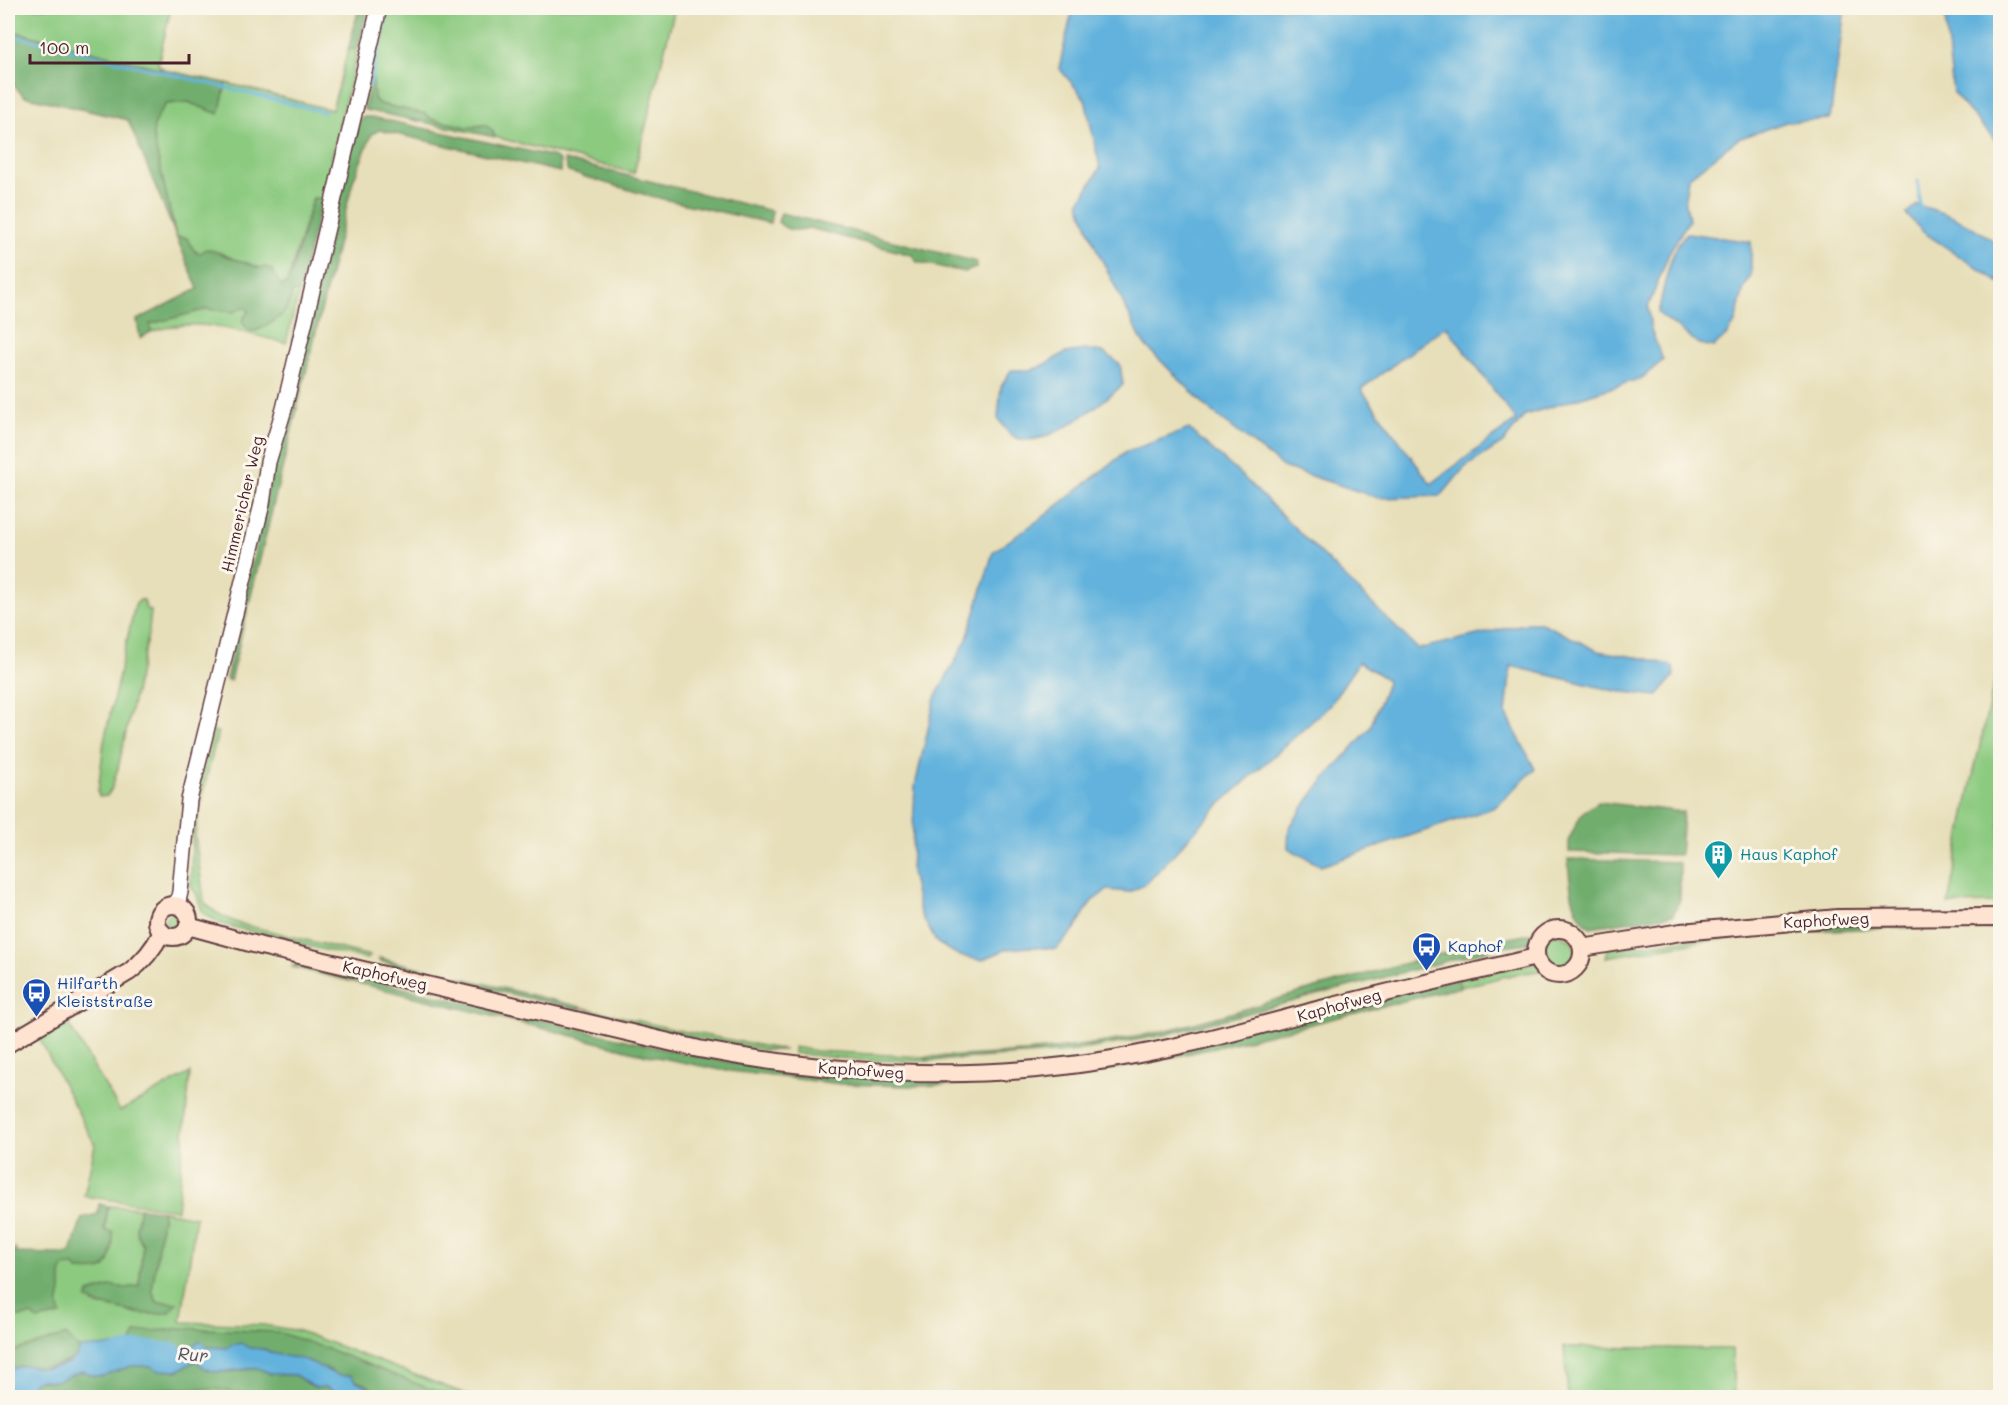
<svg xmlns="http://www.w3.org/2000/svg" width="2008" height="1405" font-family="Mali,sans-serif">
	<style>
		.green { fill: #8cca80; stroke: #6b7456; stroke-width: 1.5 }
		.forest { fill: #71ae6e; stroke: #5e664c; stroke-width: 1.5 }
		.water { fill: #62b2dd; stroke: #566884; stroke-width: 1.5; fill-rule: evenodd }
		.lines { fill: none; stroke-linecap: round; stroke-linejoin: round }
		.stream { stroke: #62b2dd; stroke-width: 3 }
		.river { stroke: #62b2dd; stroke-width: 20 }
		.tertiary-casing { stroke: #623c40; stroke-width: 18 }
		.secondary-casing { stroke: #623c40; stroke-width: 20 }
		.tertiary { stroke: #fff; stroke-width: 15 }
		.secondary { stroke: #fee3d1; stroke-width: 16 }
		.labels { text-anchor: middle; stroke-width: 6; stroke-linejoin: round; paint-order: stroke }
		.street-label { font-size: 16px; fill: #4a1f2b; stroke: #fbf7ec }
		.culture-label { font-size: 16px; fill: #0d838f; stroke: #fbf7ec; text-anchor: start }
		.transit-label { font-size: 16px; fill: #164399; stroke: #fbf7ec; text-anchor: start }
		.water-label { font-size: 18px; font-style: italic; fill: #525269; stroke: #fbf7ec }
	</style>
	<rect width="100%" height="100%" fill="#fbf7ec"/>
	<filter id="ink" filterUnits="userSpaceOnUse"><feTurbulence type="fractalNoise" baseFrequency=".0167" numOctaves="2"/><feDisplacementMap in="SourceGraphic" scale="12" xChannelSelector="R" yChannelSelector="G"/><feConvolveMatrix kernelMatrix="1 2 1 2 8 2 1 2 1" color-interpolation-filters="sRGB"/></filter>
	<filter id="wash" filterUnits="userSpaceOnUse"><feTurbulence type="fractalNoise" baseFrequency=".008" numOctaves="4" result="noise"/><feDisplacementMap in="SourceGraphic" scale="24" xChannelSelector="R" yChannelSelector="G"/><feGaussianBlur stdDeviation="1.35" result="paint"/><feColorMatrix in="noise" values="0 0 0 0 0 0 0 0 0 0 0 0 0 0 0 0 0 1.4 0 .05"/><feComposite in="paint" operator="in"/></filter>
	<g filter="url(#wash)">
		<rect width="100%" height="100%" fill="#e7dfb9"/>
		<g class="green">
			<polygon points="8,8 86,8 98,10 99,8 171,8 158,64 165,70 8,30"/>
			<polygon points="371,8 374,8 294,339 292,340"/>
			<polygon points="384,8 675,8 634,173 495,137 492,130 485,125 466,127 431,119 426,114 380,104 374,99 372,85 365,110 362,108"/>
			<path d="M 358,48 L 322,199 L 313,198 L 287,283 L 284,285 L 279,285 L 272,270 C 260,269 251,264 240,261 C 225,257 216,246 200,254 L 176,237 L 153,136 C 153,124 158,113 166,104 L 188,102 L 219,114 L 226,83 L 332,110 L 348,50 Z"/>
			<path d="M 292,292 L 299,292 L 286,343 C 238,332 200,315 151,332 L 150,324 L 207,309 L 233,312 L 245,307 L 248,309 L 258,330 L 290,302 Z"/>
			<polygon points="140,600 144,600 146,609 151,611 149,630 118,768 111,790 107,796 99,797 98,792 104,741 135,605"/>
			<polygon points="2000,657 2000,903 1948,904 1969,793"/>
			<path d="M 213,731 L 218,732 L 201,799 L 195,835 L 204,901 C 211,912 225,917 237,923 L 370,956 L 367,959 L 316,948 L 222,924 L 203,913 L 196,893 L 191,887 L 193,806 Z"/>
			<circle cx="174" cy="921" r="9"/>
			<polygon points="1767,930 1762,934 1697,942 1606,957 1608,949"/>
			<circle cx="1558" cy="952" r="17"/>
			<polygon points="1539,962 1547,970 1516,974 1461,987 1456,979"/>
			<path d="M 585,1008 L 676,1030 L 785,1050 C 776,1050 766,1051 757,1049 C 731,1045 597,1021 585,1008 Z"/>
			<polygon points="66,1020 120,1111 190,1073 177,1210 84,1196 95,1145 38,1036"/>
			<polygon points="793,1047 816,1051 924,1057 929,1061 860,1060 793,1053"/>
			<polygon points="108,1206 140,1208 136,1228 138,1237 143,1244 139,1286 126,1288 113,1286 89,1293 94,1305 113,1307 136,1314 176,1303 157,1302 152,1290 163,1211 196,1217 181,1322 263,1325 299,1331 473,1397 105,1398 104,1394 90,1398 8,1397 8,1248 16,1249 14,1268 74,1266 78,1270 100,1270"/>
			<polygon points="1564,1347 1732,1349 1734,1397 1568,1397"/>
		</g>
		<g class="forest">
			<polygon points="359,8 368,8 358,48 348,50"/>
			<path d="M 11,31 L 165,70 L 226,83 L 219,114 L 188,102 L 166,104 C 158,113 153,124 153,136 L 176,237 L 187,238 L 195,252 L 199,254 L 206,249 C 219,251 228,258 240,261 C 247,263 252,264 258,268 L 266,267 L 272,270 L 281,286 L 287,283 L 291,275 L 313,198 L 322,199 L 299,292 L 292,292 C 290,299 290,304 285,311 C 280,318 260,332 251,331 C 245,330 244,324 242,320 L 249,311 L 245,307 L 233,312 L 207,309 L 150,324 L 151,332 L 140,338 L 137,320 L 198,289 L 128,120 L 24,96 L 8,79 L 8,42 Z"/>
			<polygon points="373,78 374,99 380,104 426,114 431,119 466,127 485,125 492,130 495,137 365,110"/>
			<polygon points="362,117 372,117 555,157 560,161 560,172 379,130 372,134 353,181 230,681 226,679 274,464 359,119"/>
			<polygon points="564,160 772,211 770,223 650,196 568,172"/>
			<path d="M 781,213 L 977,262 L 976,268 L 965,272 L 917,262 L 912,255 L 809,228 C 795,231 788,232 778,222 Z"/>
			<polygon points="1598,802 1683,812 1680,855 1569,852 1569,839 1582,813"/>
			<path d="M 1568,859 L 1677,862 L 1680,865 L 1680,899 L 1673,915 L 1590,927 C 1570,912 1570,882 1568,859 Z"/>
			<path d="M 2000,924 L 2000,929 C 1921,927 1842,928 1762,934 L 1767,930 L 1804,925 Z"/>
			<path d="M 1535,933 L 1527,943 L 1504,946 L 1164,1035 L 1070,1052 L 929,1061 L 924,1057 C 1000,1055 1075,1050 1150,1034 C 1200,1023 1249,1008 1298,993 C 1376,971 1455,948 1535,933 Z"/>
			<polygon points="379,958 585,1008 575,1009 480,987 379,961"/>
			<polygon points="297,963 681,1053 741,1064 1016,1076 1024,1082 912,1086 841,1084 721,1070 642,1054 562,1033 292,967"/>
			<path d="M 1456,979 L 1461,987 C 1339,1016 1219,1050 1096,1072 L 1103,1064 Z"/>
			<path d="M 99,1204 L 108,1206 L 104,1230 L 113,1232 C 113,1243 113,1269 98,1270 C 92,1271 85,1270 78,1270 L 74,1266 L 63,1267 C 59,1277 62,1282 61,1291 C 59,1303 57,1302 61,1315 L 38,1320 L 32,1315 L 8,1319 L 8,1253 L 64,1254 L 71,1252 L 82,1218 L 98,1214 Z"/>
			<path d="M 140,1208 L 163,1211 L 152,1290 L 157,1302 L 177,1303 L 170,1312 C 149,1317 134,1312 114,1308 C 103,1305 96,1306 87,1299 L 89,1293 L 113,1286 L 126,1288 L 139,1286 L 143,1244 L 138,1237 L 136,1228 Z"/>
			<path d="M 180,1328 L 278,1332 L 331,1350 L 430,1389 L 458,1397 L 393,1397 L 375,1390 L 365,1384 L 334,1374 L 330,1370 L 315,1366 L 309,1361 L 277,1355 L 264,1349 L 248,1349 L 231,1345 L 227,1348 L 208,1347 L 202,1344 L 178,1349 L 157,1345 L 141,1353 L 130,1353 L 125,1345 L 131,1345 L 135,1333 C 150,1329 165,1332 180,1328 Z"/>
			<polygon points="66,1335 80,1350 76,1358 57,1366 40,1368 21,1366 8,1371 8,1353"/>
			<polygon points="195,1361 208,1370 227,1372 259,1368 271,1374 295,1375 309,1384 316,1388 326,1387 345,1397 274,1397 213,1389 175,1388 102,1393 82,1397 20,1398 26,1394 31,1384 39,1380 53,1382 82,1371 94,1376 131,1366 152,1366 157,1370 177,1371"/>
		</g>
		<g class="water">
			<path d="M 1073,8 L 1845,8 L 1830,119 L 1786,122 L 1738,139 L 1688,178 L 1685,198 L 1689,220 L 1670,251 L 1648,307 L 1651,330 L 1663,360 L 1642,378 L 1525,415 L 1504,442 L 1464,468 L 1441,496 L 1379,498 L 1283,467 L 1211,411 L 1143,343 L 1095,246 L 1079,203 L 1100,168 L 1085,99 L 1059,68 ZM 1446,326 L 1516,420 L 1431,484 L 1361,389 Z"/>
			<polygon points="1944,8 2000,8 2000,146 1953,93"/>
			<path d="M 1917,205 C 1952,214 1971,225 2000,245 L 2000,283 L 1923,232 L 1906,214 Z"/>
			<path d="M 1687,233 L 1751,242 L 1751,275 L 1743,291 L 1735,323 L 1727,335 L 1714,347 L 1699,344 L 1658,313 C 1664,290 1669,248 1687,233 Z"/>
			<path d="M 1086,350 L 1103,352 L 1120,364 L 1123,385 C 1101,403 1042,454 1013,436 C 1007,433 1002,424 998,418 L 1001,387 L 1011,370 L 1030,370 L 1040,367 L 1065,353 Z"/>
			<polygon points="1189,429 1242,476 1418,649 1528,623 1542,623 1598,651 1648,659 1673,666 1674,676 1657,696 1615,691 1511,666 1506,713 1535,769 1495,807 1321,866 1288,848 1289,828 1317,788 1370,728 1388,680 1359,662 1328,707 1219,805 1146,884 1130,892 1107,890 1091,902 1074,930 1056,949 1031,947 1007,949 982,960 960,956 937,943 920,913 911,872 915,786 935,698 967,639 993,552 1043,517 1126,452"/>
			<path d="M 200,1341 L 208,1347 L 227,1348 L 231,1345 L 241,1343 C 249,1349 253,1348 262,1349 C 267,1350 271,1353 276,1354 C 286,1357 298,1357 308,1361 C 322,1366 336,1379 351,1375 L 356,1382 L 393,1397 L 345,1397 L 326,1387 L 316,1388 L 309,1384 L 295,1375 L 271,1374 L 258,1368 L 217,1372 L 208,1370 L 195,1361 L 177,1371 L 157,1370 L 152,1366 L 131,1366 L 102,1376 L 94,1376 L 82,1371 C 72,1374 63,1380 54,1381 C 49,1383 44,1379 39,1380 C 24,1383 36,1398 8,1397 L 8,1371 C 12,1369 17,1367 21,1366 C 29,1364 34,1368 40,1368 C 53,1370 80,1362 79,1348 L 125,1345 L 130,1353 L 141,1353 L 161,1343 C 174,1350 188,1351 200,1341 Z"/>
		</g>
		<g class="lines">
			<g class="stream">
				<polyline points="8,34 325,112"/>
				<polyline points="370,86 388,8"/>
				<polyline points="1918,181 1919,199 1921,208"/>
			</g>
			<polyline class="river" points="104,1358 141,1350 173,1353"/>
		</g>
	</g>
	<g filter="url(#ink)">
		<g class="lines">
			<defs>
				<polyline id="tertiary" points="177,905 180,892 189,800 262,504 268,462 284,409 379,8"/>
				<g id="secondary">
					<circle cx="173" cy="921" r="16"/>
					<path d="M 188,926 L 261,946 L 699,1049 C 819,1072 942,1081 1064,1066 C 1151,1056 1236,1032 1321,1009 C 1392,991 1464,974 1536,957"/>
					<circle cx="1559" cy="952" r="23"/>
					<polyline points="1582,948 1681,932 1838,918 2000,917"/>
					<path d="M 8,1044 L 129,972 C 144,961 154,948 162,932"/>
				</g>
			</defs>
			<use href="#tertiary" class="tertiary-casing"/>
			<use href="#secondary" class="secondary-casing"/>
			<use href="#tertiary" class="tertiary"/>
			<use href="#secondary" class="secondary"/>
		</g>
	</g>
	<defs>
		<symbol id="building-pin" viewBox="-11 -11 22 30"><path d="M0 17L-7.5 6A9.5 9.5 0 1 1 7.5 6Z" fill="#0f9aa8" stroke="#fbf7ec"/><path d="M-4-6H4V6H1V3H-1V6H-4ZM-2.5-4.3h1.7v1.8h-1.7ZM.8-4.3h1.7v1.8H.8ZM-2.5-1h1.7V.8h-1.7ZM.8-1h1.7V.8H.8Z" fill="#fff"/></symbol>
		<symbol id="bus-pin" viewBox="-11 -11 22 30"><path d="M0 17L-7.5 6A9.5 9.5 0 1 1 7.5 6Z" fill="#1a4fb4" stroke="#fbf7ec"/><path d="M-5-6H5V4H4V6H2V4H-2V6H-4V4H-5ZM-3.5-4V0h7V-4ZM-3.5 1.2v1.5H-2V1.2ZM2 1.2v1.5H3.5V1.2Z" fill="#fff"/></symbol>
	</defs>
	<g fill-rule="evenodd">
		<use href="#building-pin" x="1702" y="838" width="33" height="45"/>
		<use href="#bus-pin" x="1410" y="930" width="33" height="45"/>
		<use href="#bus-pin" x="20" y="976" width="33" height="45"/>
	</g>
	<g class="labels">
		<g class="street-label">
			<text transform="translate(242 504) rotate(-77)" y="6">Himmericher Weg</text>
			<text transform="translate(1826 920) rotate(-3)" y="6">Kaphofweg</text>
			<text transform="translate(385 975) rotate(13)" y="6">Kaphofweg</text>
			<text transform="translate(1339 1005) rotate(-15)" y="6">Kaphofweg</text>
			<text transform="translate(861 1070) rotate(4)" y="6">Kaphofweg</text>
		</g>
		<g class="culture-label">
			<text x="1740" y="860">Haus Kaphof</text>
		</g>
		<g class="transit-label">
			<text x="1448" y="952">Kaphof</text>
			<text x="57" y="989">Hilfarth<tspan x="57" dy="18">Kleiststraße</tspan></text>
		</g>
		<g class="water-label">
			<text transform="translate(193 1355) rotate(5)" y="6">Rur</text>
		</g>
	</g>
	<rect width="2008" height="1405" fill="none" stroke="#fbf7ec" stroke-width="30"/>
	<path d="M30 54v9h159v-9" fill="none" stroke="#4a1f2b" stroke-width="3"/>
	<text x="39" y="54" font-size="18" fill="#4a1f2b" stroke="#fbf7ec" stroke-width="4.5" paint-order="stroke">100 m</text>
</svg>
